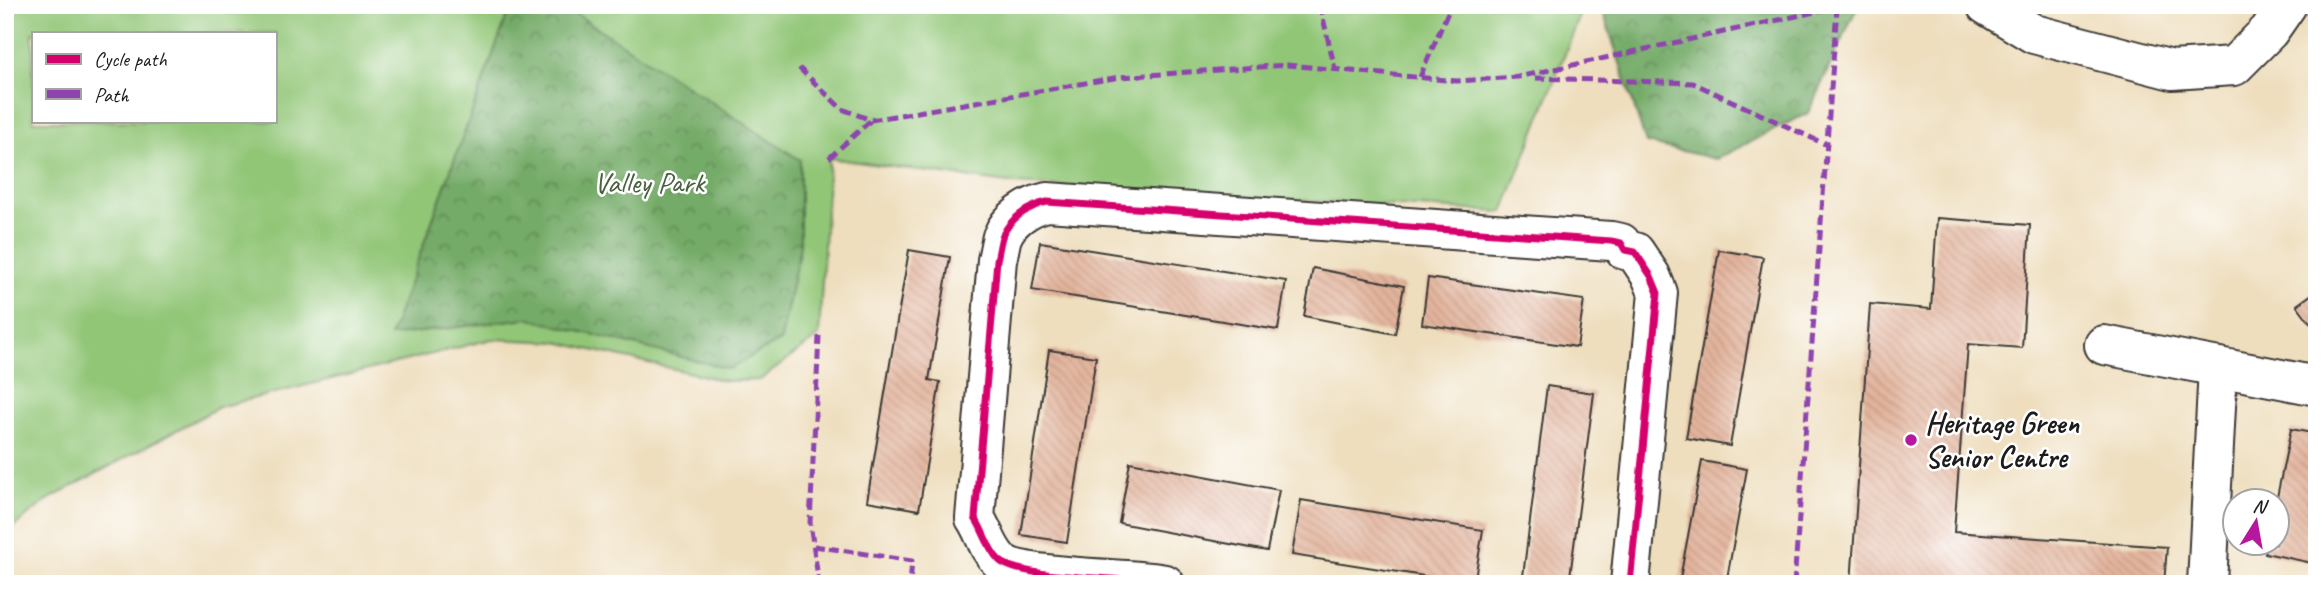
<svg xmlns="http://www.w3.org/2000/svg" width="2322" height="589" font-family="Caveat,sans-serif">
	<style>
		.green { fill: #92c677; stroke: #57714a; stroke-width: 2; fill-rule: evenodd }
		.forest { fill: url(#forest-crowns); stroke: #486442; stroke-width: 2 }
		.building { fill: url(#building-back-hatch) }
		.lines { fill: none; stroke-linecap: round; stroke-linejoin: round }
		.minor-casing { stroke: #3c3934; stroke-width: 42 }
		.minor { stroke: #fff; stroke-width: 38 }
		.quiet { stroke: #8e44ad; stroke-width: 5; stroke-dasharray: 10 5; stroke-linecap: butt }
		.cycleway-casing { stroke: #fff; stroke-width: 11 }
		.cycleway { stroke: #d6006c; stroke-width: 7 }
		.poi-dot { fill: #b5179e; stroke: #fff; stroke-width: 2.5 }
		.labels { text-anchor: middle; stroke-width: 5; stroke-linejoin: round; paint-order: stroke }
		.park-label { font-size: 30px; fill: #4b6040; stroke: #fff }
		.poi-label { font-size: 30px; font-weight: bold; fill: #1c1c1c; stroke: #fff; text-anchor: start }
	</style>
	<defs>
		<pattern id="forest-crowns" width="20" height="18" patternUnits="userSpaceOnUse" patternTransform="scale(1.75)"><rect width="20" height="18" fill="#75ab68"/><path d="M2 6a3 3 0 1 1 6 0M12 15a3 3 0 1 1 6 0" fill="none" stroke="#5f8a55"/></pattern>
		<pattern id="building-back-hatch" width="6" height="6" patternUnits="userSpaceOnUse" patternTransform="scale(1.75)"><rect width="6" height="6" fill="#e3b49c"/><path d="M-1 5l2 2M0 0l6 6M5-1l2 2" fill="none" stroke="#c29a86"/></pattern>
	</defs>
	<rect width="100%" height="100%" fill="#fff"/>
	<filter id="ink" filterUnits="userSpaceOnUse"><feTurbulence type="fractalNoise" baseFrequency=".0143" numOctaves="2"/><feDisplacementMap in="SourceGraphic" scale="14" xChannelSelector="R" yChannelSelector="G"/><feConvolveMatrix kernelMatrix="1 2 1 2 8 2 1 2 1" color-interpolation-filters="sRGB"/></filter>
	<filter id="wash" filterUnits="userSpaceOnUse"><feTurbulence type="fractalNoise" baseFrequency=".00686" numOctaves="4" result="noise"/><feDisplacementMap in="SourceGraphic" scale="28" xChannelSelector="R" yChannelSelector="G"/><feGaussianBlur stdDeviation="1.57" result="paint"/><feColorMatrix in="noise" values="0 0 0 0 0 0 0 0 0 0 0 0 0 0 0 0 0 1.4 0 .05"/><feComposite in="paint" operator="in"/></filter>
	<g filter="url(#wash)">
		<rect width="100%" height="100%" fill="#eedebe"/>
		<path class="green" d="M 5,5 L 1584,5 L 1503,212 L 1015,184 L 829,158 L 819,336 L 760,380 L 726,381 L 557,342 L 492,339 L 219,407 L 49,499 L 5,533 ZM 33,33 L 275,33 L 275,121 L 33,121 Z"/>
		<g class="forest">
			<polygon points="511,5 562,5 800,160 800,246 781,340 729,369 527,318 390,336"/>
			<polygon points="1601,5 1858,5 1808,113 1716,159 1646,143"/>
		</g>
		<g id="blocks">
			<g class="building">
				<polygon points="1937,218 2030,225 2022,348 1968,344 1954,532 2167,547 2164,584 1851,584 1870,304 1931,309"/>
				<polygon points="1040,242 1286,281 1278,330 1032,290"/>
				<polygon points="909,250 950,257 929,380 940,382 919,510 867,501"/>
				<polygon points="1719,250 1763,257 1730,446 1686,438"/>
				<polygon points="1313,268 1404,286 1395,334 1304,316"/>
				<polygon points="1428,278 1584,300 1577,347 1422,324"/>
				<polygon points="2317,285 2317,332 2297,305 2312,294 2311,289"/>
				<polygon points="1049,350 1096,357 1067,542 1021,535"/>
				<polygon points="1547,386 1594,393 1569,584 1522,584"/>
				<polygon points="2291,429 2317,434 2317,564 2265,553 2267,544 2276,544 2276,502"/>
				<polygon points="1702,461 1747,469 1726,584 1679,584"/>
				<polygon points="1130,462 1279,490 1267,551 1119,523"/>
				<polygon points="1301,500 1483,530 1474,584 1292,555"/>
			</g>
		</g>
	</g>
	<g filter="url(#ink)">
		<use href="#blocks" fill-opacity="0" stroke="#3c3934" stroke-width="2"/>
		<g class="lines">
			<defs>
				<g id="minor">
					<polyline points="1986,5 2034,34 2172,70 2234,66 2269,31 2287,5"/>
					<polyline points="2104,345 2317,386"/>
					<path d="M 1165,584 C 1132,577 1018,580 999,560 C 987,548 984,531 975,518 L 997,260 C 999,252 1000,244 1002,237 C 1009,219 1029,206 1047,202 L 1611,241 L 1621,243 L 1625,250 L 1635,252 L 1651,276 L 1658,293 L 1630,584"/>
					<polyline points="2207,584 2218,367"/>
				</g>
			</defs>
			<use href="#minor" class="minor-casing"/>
			<use href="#minor" class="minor"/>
			<g class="quiet">
				<polyline points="1320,5 1335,69"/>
				<polyline points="799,68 842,109 871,120 1120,77 1287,65 1457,81 1518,77 1847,5"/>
				<polyline points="1420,77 1451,5"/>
				<polyline points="1536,78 1693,83 1827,145"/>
				<polyline points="829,158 871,120"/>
				<polyline points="819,336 810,523 819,584"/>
				<polyline points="814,546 912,561 910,584"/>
				<polyline points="1794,584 1837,8"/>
			</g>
			<defs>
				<path id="cycleway" d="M 1165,584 C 1132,577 1018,580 999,560 C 987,548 984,531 975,518 L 997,260 C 999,252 1000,244 1002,237 C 1009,219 1029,206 1047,202 L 1611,241 L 1621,243 L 1625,250 L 1635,252 L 1651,276 L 1658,293 L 1630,584"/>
			</defs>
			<use href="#cycleway" class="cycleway-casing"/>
			<use href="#cycleway" class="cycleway"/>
		</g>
	</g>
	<circle class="poi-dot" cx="1911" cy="440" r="7"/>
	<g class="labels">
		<g class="park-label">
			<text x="649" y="192">Valley Park</text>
		</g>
		<g class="poi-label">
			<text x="1925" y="433">Heritage Green<tspan x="1925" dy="34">Senior Centre</tspan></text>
		</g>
	</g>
	<rect width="2322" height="589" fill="none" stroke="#fff" stroke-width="28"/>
	<rect x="32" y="32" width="245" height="91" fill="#ffffff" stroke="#a4a4a4" stroke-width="2"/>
	<rect x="46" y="54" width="35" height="10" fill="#d6006c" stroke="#a4a4a4" stroke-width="2"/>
	<text x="94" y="66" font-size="21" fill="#1c1c1c">Cycle path</text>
	<rect x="46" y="89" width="35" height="10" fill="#8e44ad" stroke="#a4a4a4" stroke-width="2"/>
	<text x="94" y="102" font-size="21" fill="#1c1c1c">Path</text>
	<g transform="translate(2256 522) rotate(11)"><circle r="33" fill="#ffffff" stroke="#a4a4a4" stroke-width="2"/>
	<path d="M0-5L12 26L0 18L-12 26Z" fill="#b5179e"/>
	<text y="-10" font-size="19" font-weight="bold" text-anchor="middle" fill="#1c1c1c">N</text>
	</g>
</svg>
